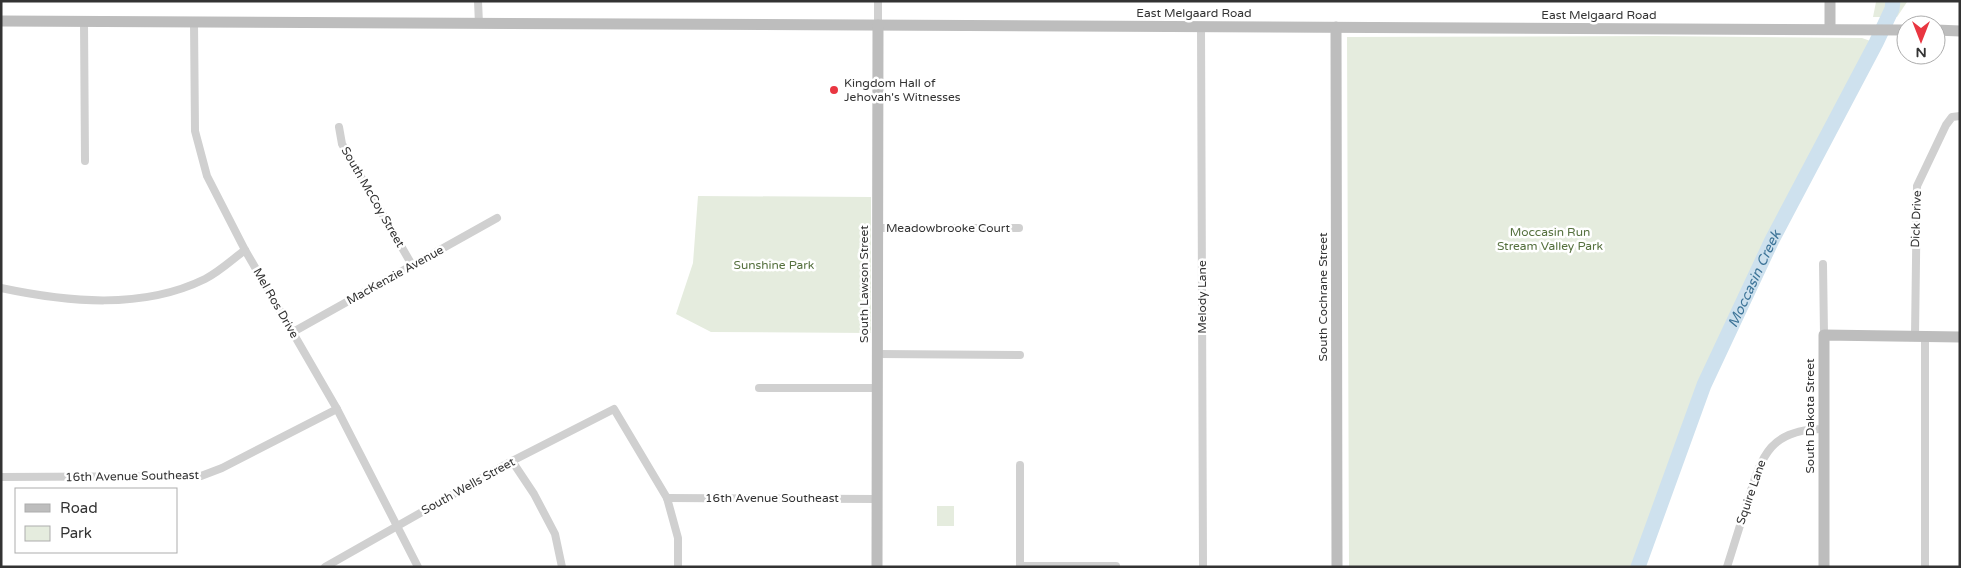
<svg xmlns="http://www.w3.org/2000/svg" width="1961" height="568" font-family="'Varela Round',sans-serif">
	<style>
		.green { fill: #e5ecde }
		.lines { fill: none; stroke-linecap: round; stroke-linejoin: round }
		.river { stroke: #cee1ee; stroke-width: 15 }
		.street { stroke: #d0d0d0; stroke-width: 8 }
		.secondary { stroke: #bdbdbd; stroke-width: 11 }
		.poi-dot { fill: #e93641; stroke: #fff; stroke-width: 2 }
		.labels { text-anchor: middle; stroke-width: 5; stroke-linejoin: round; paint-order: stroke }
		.street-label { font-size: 12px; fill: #333; stroke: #fff }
		.poi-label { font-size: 12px; fill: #333; stroke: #fff; text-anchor: start }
		.park-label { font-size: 12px; fill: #55703e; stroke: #fff }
		.water-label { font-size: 14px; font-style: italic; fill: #3d7498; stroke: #fff }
	</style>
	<rect width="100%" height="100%" fill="#fff"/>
	<g class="green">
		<polygon points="1839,1 1960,1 1960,2 1907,2 1897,17 1873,17 1876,2"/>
		<polygon points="1655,36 1862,38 1876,43 1772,240 1704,385 1638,567 1349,567 1347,37"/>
		<polygon points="698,196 871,197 871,333 711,332 676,314 693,263"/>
		<rect x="937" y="506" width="17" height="20"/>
	</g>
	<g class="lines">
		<path class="river" id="s1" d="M 1638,567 L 1704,385 L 1772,240 L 1876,43 L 1892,9 L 1893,1"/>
		<g class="street">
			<polyline points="478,1 479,24"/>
			<polyline points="84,22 85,161"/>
			<polyline points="194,22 195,131 207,176 245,250 337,409 418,567"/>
			<polyline points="878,25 878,1"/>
			<polyline points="1201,27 1203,567"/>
			<polyline points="339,127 342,144 412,265"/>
			<polyline points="877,228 1019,228"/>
			<polyline points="1823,264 1824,335"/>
			<path d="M 1,288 C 67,302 142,310 205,279 C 219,272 233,259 245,250"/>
			<polyline points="293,332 497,218"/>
			<polyline points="1915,336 1917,186 1946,125 1952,117 1960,116"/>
			<polyline points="878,354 1020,355"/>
			<polyline points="759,388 877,388"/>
			<polyline points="512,461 534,494 555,534 562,567"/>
			<polyline points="1,477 201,476 222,468 337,409"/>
			<polyline points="667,498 877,499"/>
			<polyline points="1020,566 1116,566"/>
			<polyline points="325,567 512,461 614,409 667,498 678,538 678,567"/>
			<polyline points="1020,567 1020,465"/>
			<path d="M 1727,567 C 1734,544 1741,522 1748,500 C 1762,454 1771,429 1824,429"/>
			<polyline points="1925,567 1925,336"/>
		</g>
		<g class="secondary">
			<polyline points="1830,1 1830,29"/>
			<polyline points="1,21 1906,30"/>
			<polyline points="1336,27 1337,567"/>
			<polyline points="1936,30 1960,31"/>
			<polyline points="877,567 878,25"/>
			<polyline points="1824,567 1824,335 1960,337"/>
		</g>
	</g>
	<circle class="poi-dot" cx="834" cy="90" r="5"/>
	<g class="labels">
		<g class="street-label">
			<text x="1194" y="17">East Melgaard Road</text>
			<text x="1599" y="19">East Melgaard Road</text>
			<text transform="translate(373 197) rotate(60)" y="4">South McCoy Street</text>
			<text transform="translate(1916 219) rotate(-88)" y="4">Dick Drive</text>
			<text x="948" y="232">Meadowbrooke Court</text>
			<text transform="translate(395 275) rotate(-29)" y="4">MacKenzie Avenue</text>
			<text transform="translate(864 284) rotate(-90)" y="4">South Lawson Street</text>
			<text transform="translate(1202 297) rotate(-90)" y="4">Melody Lane</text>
			<text transform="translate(1323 297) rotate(-90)" y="4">South Cochrane Street</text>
			<text transform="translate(276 303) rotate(60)" y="4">Mel Ros Drive</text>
			<text transform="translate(1810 416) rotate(-90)" y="4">South Dakota Street</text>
			<text transform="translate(132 476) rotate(-1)" y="4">16th Avenue Southeast</text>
			<text transform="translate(468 486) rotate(-29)" y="4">South Wells Street</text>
			<text transform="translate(1751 492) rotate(-71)" y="4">Squire Lane</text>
			<text x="772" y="502">16th Avenue Southeast</text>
		</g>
		<g class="poi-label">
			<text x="844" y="87">Kingdom Hall of<tspan x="844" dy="14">Jehovah's Witnesses</tspan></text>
		</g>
		<g class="park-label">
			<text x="1550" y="236">Moccasin Run<tspan x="1550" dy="14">Stream Valley Park</tspan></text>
			<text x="774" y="269">Sunshine Park</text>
		</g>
		<g class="water-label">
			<text dy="5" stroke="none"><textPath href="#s1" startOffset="311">Moccasin Creek</textPath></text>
		</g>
	</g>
	<rect width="1961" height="568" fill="none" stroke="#333333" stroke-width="5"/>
	<rect x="15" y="488" width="162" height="65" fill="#ffffff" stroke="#adadad"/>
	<rect x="25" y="504" width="25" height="8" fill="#bdbdbd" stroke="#adadad"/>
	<text x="60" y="513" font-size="15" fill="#333333">Road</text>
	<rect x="25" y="526" width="25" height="15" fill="#e5ecde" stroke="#adadad"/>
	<text x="60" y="538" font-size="15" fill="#333333">Park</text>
	<g transform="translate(1921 40) rotate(180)"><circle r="24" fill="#ffffff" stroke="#adadad"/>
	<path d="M0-4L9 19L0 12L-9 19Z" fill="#e93641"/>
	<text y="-8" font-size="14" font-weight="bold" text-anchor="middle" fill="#333333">N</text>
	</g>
</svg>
